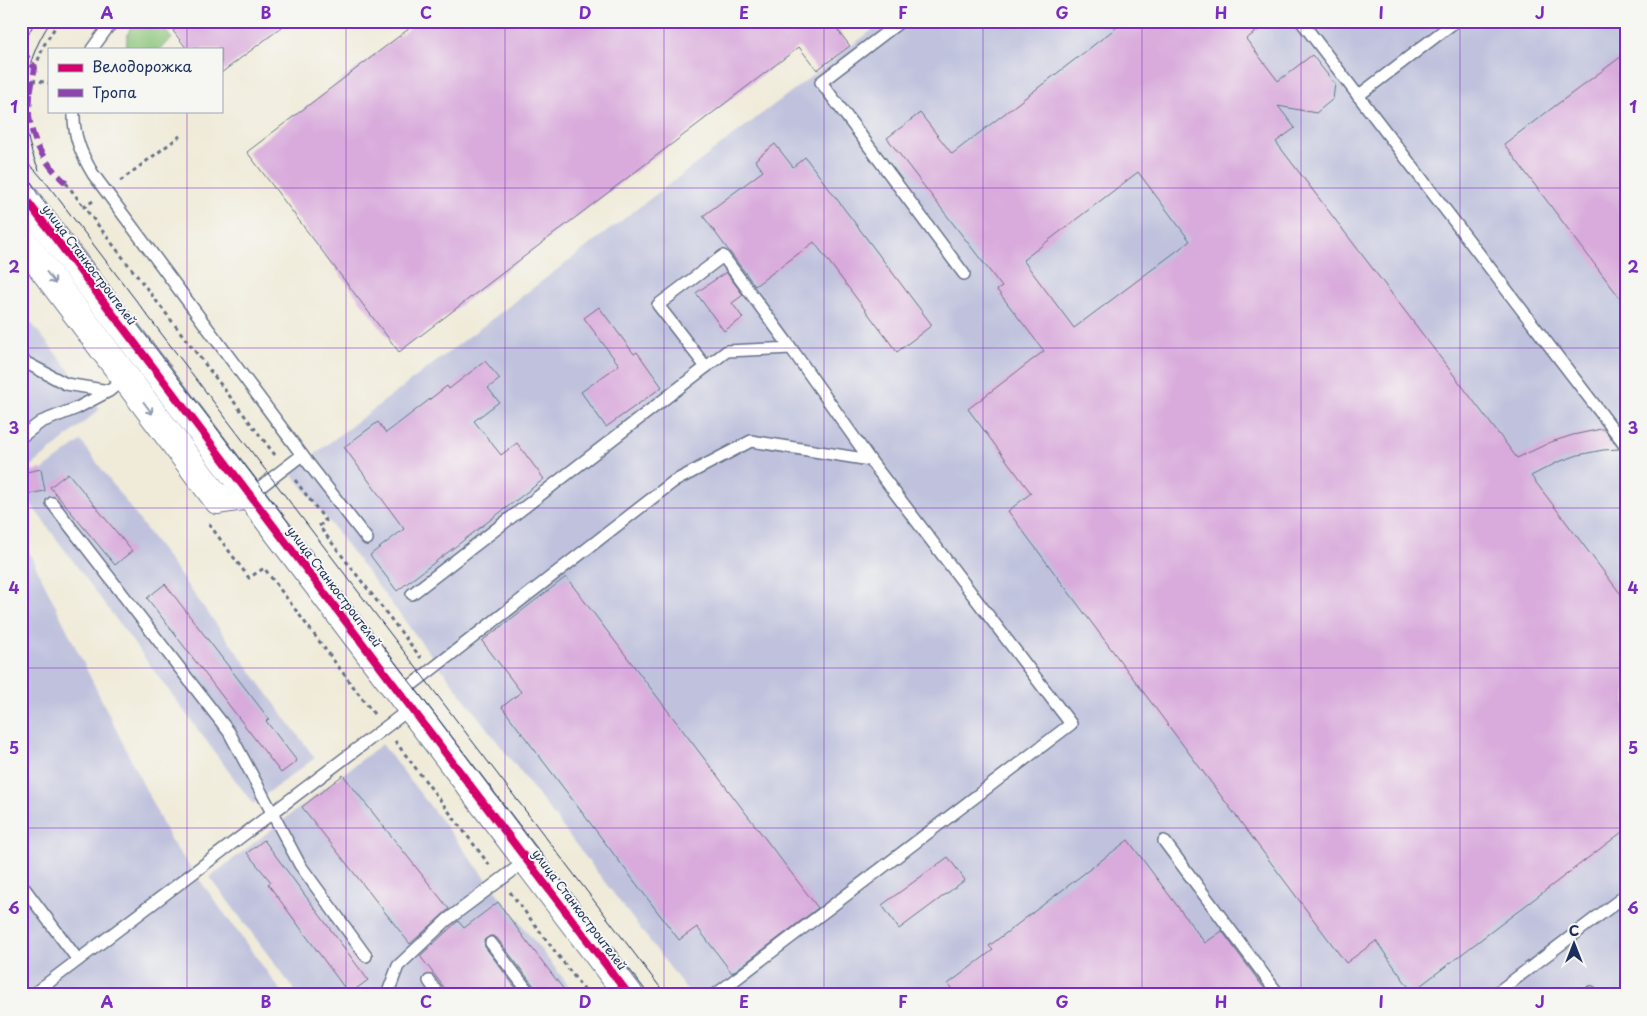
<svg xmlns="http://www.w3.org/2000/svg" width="1647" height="1016" font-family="'Playpen Sans',sans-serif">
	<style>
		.industrial { fill: #c0c2dd }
		.green { fill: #8bc479; stroke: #537a6c }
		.building { fill: #d9abdc; fill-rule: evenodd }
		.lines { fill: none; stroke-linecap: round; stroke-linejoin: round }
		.service-casing { stroke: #667189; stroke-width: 14 }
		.tertiary-casing { stroke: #667189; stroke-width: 30 }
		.path { stroke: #667189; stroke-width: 3; stroke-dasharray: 4 4; stroke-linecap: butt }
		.service { stroke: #fff; stroke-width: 11 }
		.tertiary { stroke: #fff; stroke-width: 28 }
		.tram { stroke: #1b2f5e; stroke-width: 1 }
		.quiet { stroke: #8e44ad; stroke-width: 6; stroke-dasharray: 12 6; stroke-linecap: butt }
		.cycleway-casing { stroke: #f6f6f2; stroke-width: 11 }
		.cycleway { stroke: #d6006c; stroke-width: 8 }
		.oneway { stroke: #8d97ae }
		.grid { fill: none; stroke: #7b2cbf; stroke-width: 1; stroke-opacity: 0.55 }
		.labels { text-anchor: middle; stroke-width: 4; stroke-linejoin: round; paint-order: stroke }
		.street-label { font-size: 12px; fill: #1b2f5e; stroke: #f6f6f2 }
		.neatline { fill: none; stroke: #7b2cbf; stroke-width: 2 }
		.grid-label { font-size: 16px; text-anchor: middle; font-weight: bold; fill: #7b2cbf }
	</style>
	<rect width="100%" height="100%" fill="#f6f6f2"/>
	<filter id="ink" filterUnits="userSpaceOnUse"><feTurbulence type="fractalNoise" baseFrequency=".02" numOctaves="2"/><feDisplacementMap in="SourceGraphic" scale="10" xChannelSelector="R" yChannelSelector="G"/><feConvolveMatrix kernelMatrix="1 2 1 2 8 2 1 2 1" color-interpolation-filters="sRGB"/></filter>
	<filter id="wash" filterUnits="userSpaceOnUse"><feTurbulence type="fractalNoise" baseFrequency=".0096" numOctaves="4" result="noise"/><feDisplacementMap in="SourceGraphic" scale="20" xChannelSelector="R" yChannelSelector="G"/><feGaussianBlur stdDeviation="1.12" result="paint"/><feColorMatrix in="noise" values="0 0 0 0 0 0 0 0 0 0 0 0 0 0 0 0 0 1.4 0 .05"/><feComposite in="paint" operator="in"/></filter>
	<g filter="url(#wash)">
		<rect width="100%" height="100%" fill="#f0ebd9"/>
		<g class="industrial">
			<polygon points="884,21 1626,21 1626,995 691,995 291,472"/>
			<polygon points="21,310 100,409 21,475"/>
			<polygon points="81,441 315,758 253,804 21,491 21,486"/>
			<polygon points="21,536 171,841 284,995 21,995"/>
			<polygon points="382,744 576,995 298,995 210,877"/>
		</g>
		<path class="green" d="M 134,21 L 178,21 L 166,31 L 172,39 L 159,49 L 127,49 C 126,38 128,30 134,21 Z"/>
		<g id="blocks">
			<g class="building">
				<polygon points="186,21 290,21 221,73 221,49 187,49 173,31"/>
				<polygon points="419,21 831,21 850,46 817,70 799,47 399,352 247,152"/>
				<path d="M 1125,21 L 1271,21 L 1246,39 L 1278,81 L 1312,55 L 1335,84 L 1333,99 L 1316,113 L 1278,106 L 1295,128 L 1276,142 L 1517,458 L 1551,442 L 1573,435 L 1601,429 L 1604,429 L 1619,449 L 1603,450 L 1578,455 L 1558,462 L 1531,476 L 1626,601 L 1626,829 L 1412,992 L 1376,941 L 1346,963 L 1008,511 L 1031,493 L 968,409 L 1044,351 L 997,290 L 1002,287 L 887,138 L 920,113 L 952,154 ZM 1138,172 L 1190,241 L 1074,328 L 1023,260 Z"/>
				<polygon points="1626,53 1626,306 1504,144"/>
				<polygon points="775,144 793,167 805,157 932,325 897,352 814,242 755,286 703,216 763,171 755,160"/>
				<polygon points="726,272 743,295 732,303 743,318 724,331 696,293"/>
				<polygon points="599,307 634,354 637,352 662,387 606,427 581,392 619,365 584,318"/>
				<polygon points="485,361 500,379 488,388 499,402 474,421 501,455 517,443 544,479 397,591 370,555 404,529 344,447 378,422 386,433 447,386 449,389"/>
				<polygon points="41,469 45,491 21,495 21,473"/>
				<polygon points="68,473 132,551 115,565 50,487"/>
				<polygon points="566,577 818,908 732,973 697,927 679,940 502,707 521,692 482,641"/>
				<polygon points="165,584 269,719 266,721 297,761 281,773 147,598"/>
				<polygon points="343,775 449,909 410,944 302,807"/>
				<polygon points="264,840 368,980 349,994 268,884 271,882 247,853"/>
				<polygon points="1128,840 1205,943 1222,931 1269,995 956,995 948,984 993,950 989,946"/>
				<polygon points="948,857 965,880 899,929 882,905"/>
				<polygon points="498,902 525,939 568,995 538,995 537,990 497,938 493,936 490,936 484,940 485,947 521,995 450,995 420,956 458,921 464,928"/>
			</g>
		</g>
	</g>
	<g filter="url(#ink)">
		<use href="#blocks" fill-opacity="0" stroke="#667189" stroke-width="1"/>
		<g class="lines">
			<defs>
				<g id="service">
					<polyline points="901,21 821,82 964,274"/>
					<polyline points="1301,21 1626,446"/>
					<polyline points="92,49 108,27 115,21"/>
					<polyline points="1358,96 1456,21"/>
					<path d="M 74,111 C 73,135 81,154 93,174 L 302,455 L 250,495"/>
					<polyline points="791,348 727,351 706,367 658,305 723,256 791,348 870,460"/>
					<polyline points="21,360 66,384 109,391 126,378"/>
					<polyline points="21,437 41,422 77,408 109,391"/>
					<polyline points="302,455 367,539"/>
					<polyline points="52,503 229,732 300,865 366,956"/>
					<polyline points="412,594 706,367"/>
					<polyline points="400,694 673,482 751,441 870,460 1071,724 715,995"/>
					<polyline points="1164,841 1279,995"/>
					<polyline points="21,884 78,960"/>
					<polyline points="491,943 531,995"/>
					<polyline points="429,981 439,995"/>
					<polyline points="1591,992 1593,995"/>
					<polyline points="32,995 411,708"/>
					<polyline points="387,995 398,966 447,920 527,860"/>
					<polyline points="1494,995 1626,895"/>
				</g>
				<g id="tertiary">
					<polyline points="21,193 629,995"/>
					<polyline points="21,239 218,500 250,495"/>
				</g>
			</defs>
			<use href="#service" class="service-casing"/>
			<use href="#tertiary" class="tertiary-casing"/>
			<g class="path">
				<polyline points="35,68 44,45 59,21"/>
				<polyline points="32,80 49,83"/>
				<polyline points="120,181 180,136"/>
				<polyline points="66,183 84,207"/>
				<polyline points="93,201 84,207 275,455"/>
				<polyline points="295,480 326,521 319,526 421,658"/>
				<polyline points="209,524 249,578 264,568 374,714"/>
				<polyline points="395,741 491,867"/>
				<polyline points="510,892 588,995"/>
			</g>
			<use href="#service" class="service"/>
			<use href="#tertiary" class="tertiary"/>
			<g class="tram">
				<polyline points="21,49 35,21"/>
				<polyline points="21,158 35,170 48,185 666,995"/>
				<polyline points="21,163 37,193 649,995"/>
				<path d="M 39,170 C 16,121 20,66 51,21"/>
			</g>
			<g class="quiet">
				<polyline points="21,49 35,68 30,94 21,97"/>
				<path d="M 30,94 C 30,101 29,107 29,114 C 31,141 46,165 66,183"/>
			</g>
			<defs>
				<polyline id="cycleway" points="21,193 629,995"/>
			</defs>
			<use href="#cycleway" class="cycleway-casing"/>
			<use href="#cycleway" class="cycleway"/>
		</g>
		<defs><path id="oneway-shaft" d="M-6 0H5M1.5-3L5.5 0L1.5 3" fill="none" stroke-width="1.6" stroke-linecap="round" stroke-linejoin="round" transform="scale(1.25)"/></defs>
		<g class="oneway">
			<use href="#oneway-shaft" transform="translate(51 278) rotate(53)"/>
			<use href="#oneway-shaft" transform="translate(148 408) rotate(53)"/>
		</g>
	</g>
	<path class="grid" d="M 187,21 L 187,49M 346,21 L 346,995M 505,21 L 505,995M 664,21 L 664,995M 824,21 L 824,995M 983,21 L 983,995M 1142,21 L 1142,995M 1301,21 L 1301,995M 1460,21 L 1460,995M 187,111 L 187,995M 21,188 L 1626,188M 21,348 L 1626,348M 21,508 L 1626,508M 21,668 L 1626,668M 21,828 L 1626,828"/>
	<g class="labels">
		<g class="street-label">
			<text transform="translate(89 265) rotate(53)" y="4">улица Станкостроителей</text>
			<text transform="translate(334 587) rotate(53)" y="4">улица Станкостроителей</text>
			<text transform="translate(579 910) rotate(53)" y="4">улица Станкостроителей</text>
		</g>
	</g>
	<rect width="1647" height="1016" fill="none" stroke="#f6f6f2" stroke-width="55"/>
	<rect x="48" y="48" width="175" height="65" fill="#f6f6f2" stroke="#9ea6b7"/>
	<rect x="58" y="64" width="25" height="8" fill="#d6006c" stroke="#9ea6b7"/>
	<text x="92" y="72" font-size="15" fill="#1b2f5e">Велодорожка</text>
	<rect x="58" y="89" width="25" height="8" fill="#8e44ad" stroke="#9ea6b7"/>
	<text x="92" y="98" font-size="15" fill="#1b2f5e">Тропа</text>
	<g transform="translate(1574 944)" stroke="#f6f6f2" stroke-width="4" paint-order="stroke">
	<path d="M0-4L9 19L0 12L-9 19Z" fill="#1b2f5e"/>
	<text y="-8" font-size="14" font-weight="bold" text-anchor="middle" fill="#1b2f5e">С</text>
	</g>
	<rect x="28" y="28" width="1592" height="960" class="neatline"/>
	<g class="grid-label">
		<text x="107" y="19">A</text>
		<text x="266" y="19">B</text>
		<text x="426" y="19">C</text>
		<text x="585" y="19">D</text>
		<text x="744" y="19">E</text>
		<text x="903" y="19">F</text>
		<text x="1062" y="19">G</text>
		<text x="1221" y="19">H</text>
		<text x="1381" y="19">I</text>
		<text x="1540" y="19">J</text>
		<text x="14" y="113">1</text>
		<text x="1633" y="113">1</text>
		<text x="14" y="273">2</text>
		<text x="1633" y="273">2</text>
		<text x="14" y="434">3</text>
		<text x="1633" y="434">3</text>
		<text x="14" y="594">4</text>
		<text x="1633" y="594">4</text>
		<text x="14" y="754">5</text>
		<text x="1633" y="754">5</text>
		<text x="14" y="914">6</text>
		<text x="1633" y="914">6</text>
		<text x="107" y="1008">A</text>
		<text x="266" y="1008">B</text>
		<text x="426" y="1008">C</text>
		<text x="585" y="1008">D</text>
		<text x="744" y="1008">E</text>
		<text x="903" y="1008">F</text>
		<text x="1062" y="1008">G</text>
		<text x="1221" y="1008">H</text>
		<text x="1381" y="1008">I</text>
		<text x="1540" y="1008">J</text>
	</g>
</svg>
